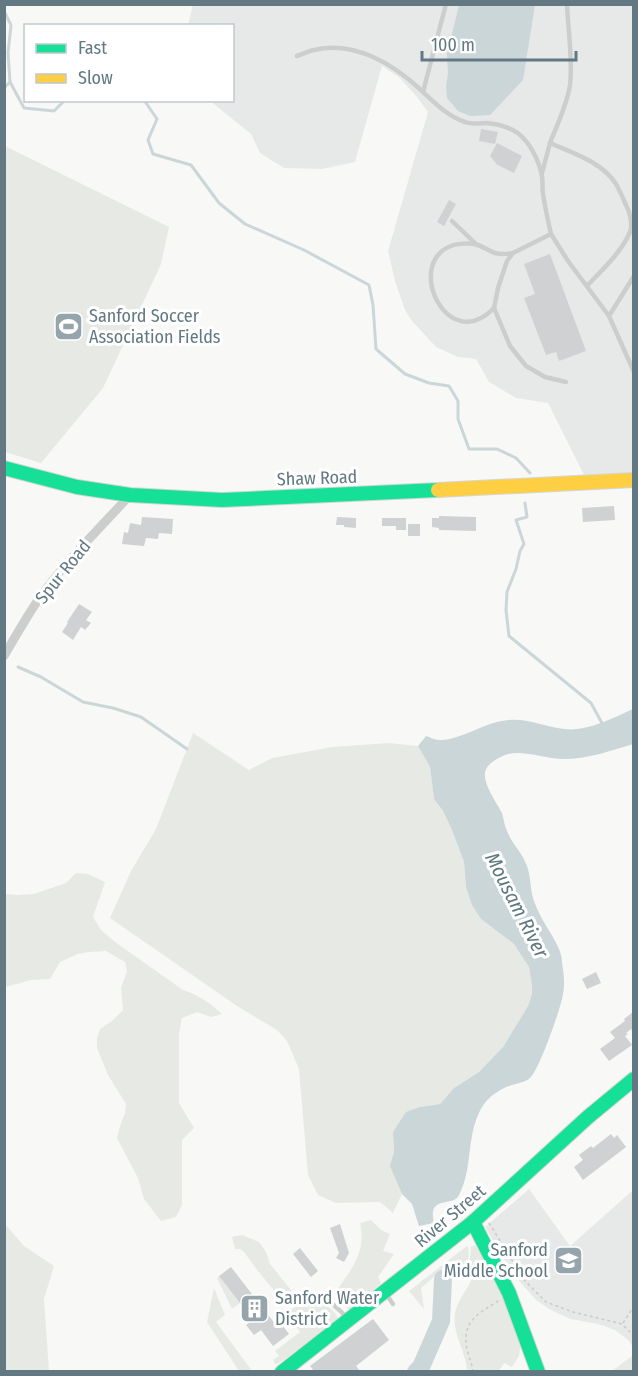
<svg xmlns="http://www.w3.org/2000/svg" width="638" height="1376" font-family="'Fira Sans Condensed',sans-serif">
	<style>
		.built { fill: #e7e9e9 }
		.green { fill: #e7eae4 }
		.water { fill: #cbd6d8 }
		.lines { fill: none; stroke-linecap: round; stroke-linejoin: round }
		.stream { stroke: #cbd6d8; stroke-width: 3 }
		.river { stroke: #cbd6d8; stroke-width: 18 }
		.building { fill: #cfd1d2 }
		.fast-casing { stroke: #d4d6d6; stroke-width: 16 }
		.slow-casing { stroke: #d4d6d6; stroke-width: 16 }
		.path { stroke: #c9cacb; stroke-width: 1.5; stroke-dasharray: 3 3; stroke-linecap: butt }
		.lane { stroke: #cccece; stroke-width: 4.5 }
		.street { stroke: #cccece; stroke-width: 9 }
		.fast { stroke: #16e098; stroke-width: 14 }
		.slow { stroke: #ffcf43; stroke-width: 14 }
		.labels { text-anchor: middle; stroke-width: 6; stroke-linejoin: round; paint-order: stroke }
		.poi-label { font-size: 18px; fill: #627983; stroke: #fff; text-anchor: start }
		.street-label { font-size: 18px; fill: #627983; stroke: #fff }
		.water-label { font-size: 20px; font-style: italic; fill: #5d787d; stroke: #fff }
	</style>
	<rect width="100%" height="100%" fill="#f8f8f7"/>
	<g class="built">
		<polygon points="193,4 633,5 633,474 585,477 548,403 516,398 489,382 476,359 458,357 436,347 412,321 405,310 395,281 388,251 428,112 416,96 400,78 382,66 355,162 322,169 284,168 260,153 251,134 210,101 232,100 232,26 188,26"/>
		<polygon points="529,1189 570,1246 633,1190 633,1347 628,1340 615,1330 598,1324 570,1319 549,1309 536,1300 513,1274 485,1227"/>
	</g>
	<g class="green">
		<polygon points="5,146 169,227 161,264 103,388 41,463 5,452"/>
		<polygon points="193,733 249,770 272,758 333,747 388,743 418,746 430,767 434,799 443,811 452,830 464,862 466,887 481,919 514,944 523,956 529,967 532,986 532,994 528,1006 503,1047 479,1072 454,1088 440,1104 420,1107 393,1132 394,1152 391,1166 402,1194 393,1213 380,1202 336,1203 318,1195 308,1175 299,1069 287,1041 277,1030 237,1006 110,918 131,871 156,829"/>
		<path d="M 76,873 L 88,874 L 105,882 L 93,917 L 101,930 L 115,942 L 183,990 C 199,995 210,1003 222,1014 L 211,1017 L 197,1012 L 182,1018 L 179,1034 L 179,1103 L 194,1128 L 182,1140 L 182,1205 L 176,1217 L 161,1221 L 144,1199 L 138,1178 L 117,1138 L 120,1126 L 125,1113 L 126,1104 L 108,1075 L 97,1048 L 97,1038 L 100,1029 L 112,1021 L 123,1010 L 121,988 L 127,971 L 125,962 L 106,951 L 89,952 L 78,954 L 60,962 L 50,979 L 31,980 L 5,987 L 5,894 L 17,895 L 34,894 L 66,883 Z"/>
		<path d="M 371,1220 L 381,1230 L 390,1234 L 383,1251 L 394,1254 L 378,1277 L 381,1283 L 349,1310 L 334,1294 C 350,1271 367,1253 360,1223 Z"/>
		<polygon points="4,1223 24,1246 54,1266 44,1299 49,1371 5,1371"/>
		<polygon points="242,1235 259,1242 266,1252 270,1264 295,1295 289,1297 276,1293 258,1271 244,1252 240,1249 235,1249 232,1237"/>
		<path d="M 475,1245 L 489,1265 L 497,1281 L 521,1343 L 519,1356 L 512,1367 L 504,1363 L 499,1371 L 467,1371 C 466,1349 448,1329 457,1306 C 461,1296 469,1287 473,1276 L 469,1265 L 471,1247 Z"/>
		<path d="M 467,1246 C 471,1253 468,1264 463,1270 L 455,1267 L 436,1275 L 421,1288 L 424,1309 L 409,1291 Z"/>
		<polygon points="219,1276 240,1303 232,1309 217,1278"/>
		<polygon points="214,1288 225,1315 216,1322 252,1371 239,1371 207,1322"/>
		<path d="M 317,1302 C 326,1304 333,1309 338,1318 L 288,1357 L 277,1364 L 275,1364 L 273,1360 L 279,1356 L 275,1351 L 300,1332 L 289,1317 L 288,1314 C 294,1304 306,1302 317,1302 Z"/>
		<polygon points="632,1356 633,1371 612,1371"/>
	</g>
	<g class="water">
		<polygon points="459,5 535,5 523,80 490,115 470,116 458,111 447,98 446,86 448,74 447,54"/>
		<path d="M 633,709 L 633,744 C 610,751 588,759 563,759 C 545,759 521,749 505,755 C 497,758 487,764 485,772 C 483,784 497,803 502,813 C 504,819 504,825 507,831 C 512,844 522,852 527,866 C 531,877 530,890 534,901 C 540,919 552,933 559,949 C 561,954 562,958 562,963 C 566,985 564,995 557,1016 C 553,1028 538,1071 530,1078 C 524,1083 517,1083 509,1086 C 500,1089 490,1096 484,1104 C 465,1132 474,1167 459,1195 C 453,1208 427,1194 434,1223 L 419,1226 L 412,1204 L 402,1194 L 390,1166 L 394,1152 L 393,1132 L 406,1112 L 420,1107 L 440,1104 L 454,1088 L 479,1072 L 503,1047 L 528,1006 L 532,994 L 532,986 L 529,967 L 514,944 L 481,919 L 472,905 L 466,887 L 464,862 L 452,830 L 443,811 L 434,799 L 430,767 L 418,746 L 426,736 C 430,737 435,740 439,740 C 460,741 486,721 509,720 C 528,718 545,727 564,729 C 588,732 612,718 633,709 Z"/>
	</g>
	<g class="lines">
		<g class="stream">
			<polyline points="4,11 11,25 8,53 10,82 24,108 54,111 65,100"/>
			<polyline points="4,88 10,82"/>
			<polyline points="144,100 157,119 148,140 153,154 191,165 219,203 245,224 304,250 369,285 373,305 376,349 405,374 429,383 449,386 458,401 458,419 469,449 497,449 516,458 530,473"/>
			<polyline points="525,503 527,517 516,520 524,544 520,551 516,569 507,592 506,610 509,636 591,703 603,725"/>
			<polyline points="18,667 41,677 83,702 113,708 141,717 187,749"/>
		</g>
		<polyline class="river" points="416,1372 421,1367 441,1321 443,1279"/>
	</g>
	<g class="building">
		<polygon points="481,129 498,132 495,144 479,141"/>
		<polygon points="497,143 522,156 514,173 496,164 496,163 490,156"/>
		<polygon points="449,200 456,204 444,226 437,222"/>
		<polygon points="550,254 586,351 559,361 556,352 546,355 524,298 535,294 524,264"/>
		<polygon points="614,506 615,520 583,522 582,508"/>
		<polygon points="439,516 476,517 476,531 439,530 439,528 432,527 432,518 439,518"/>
		<polygon points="142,517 173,519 172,534 159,533 158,539 146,538 144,546 122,544 124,532 128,533 130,523 141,525"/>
		<polygon points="337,517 356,518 356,528 344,527 344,525 336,525"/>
		<polygon points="382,518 406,518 406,530 396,530 396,526 382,526"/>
		<rect x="408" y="524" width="12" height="12"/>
		<polygon points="79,604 92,612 86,620 91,623 85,630 81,627 73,640 62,632 68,623 67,622"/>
		<polygon points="596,972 601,983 587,989 582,979"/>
		<polygon points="633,1012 633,1033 631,1029 626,1033 628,1034 625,1036 632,1045 609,1061 600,1049 615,1038 610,1032 625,1021 624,1019"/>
		<polygon points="611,1134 614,1138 617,1135 626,1147 583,1180 574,1167 583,1160 579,1155 591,1146 593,1148"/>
		<polygon points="340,1224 349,1253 344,1262 336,1258 339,1253 330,1228"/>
		<polygon points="300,1248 318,1271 311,1277 293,1254"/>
		<polygon points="231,1267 276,1325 280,1322 289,1334 273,1346 261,1330 254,1335 246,1325 253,1320 219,1276"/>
		<polygon points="373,1319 389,1340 356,1366 360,1371 314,1371 310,1366"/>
	</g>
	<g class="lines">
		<defs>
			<g id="fast">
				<polyline points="4,468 77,487 130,495 222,500 438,490"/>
				<polyline points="473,1222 509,1293 538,1372"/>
				<polyline points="282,1372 473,1222 588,1117 634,1079"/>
			</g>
			<polyline id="slow" points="438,490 634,480"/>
		</defs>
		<use href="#fast" class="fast-casing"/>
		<use href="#slow" class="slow-casing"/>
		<g class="path">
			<polyline points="489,1223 525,1281 546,1302 573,1312 622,1324 634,1336"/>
			<polyline points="623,1323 634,1306"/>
			<path d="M 473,1372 C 472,1362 467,1353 466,1344 C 464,1319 480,1313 498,1301"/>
		</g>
		<g class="lane">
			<path d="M 297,56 C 303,54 309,51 314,50 C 354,40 393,64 421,90 C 435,103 447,116 465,122 C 472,125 480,123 487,123 C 500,124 516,129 524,139 C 532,147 540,164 542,176 C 543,182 542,188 543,194 C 545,207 548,221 551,234"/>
			<polyline points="423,92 446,4"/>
			<path d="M 550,143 C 557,125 567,105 570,85 C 573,59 568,31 567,4"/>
			<path d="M 542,173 L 550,143 C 573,153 602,162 616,184 C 620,191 623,198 626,205 C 630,212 633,225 630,232 C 621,253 602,270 587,286"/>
			<polyline points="452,221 477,245"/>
			<path d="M 494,308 C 448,356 404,264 451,246 C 458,243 471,243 478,245 C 484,247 489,251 495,253 C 502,255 507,254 513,253"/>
			<polyline points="609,316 634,276"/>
			<polyline points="566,382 545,377 526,366 510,346 494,308 498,288 507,261 513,253 551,234 568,261 609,316 634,372"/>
			<polyline points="386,1294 393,1304"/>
			<path d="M 321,1297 C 332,1302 339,1309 347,1318"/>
		</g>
		<path class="street" d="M 4,656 C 15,637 26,618 38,600 C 65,562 99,529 130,495"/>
		<use href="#fast" class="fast"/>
		<use href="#slow" class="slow"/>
	</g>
	<defs>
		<symbol id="stadium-square" viewBox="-11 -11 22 22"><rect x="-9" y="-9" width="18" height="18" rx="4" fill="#96a5ac" stroke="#fff"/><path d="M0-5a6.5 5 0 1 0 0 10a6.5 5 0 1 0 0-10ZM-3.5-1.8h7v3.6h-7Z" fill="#fff"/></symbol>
		<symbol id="school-square" viewBox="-11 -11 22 22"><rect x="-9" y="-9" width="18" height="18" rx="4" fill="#96a5ac" stroke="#fff"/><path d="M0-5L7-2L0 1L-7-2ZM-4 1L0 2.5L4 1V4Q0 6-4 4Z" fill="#fff"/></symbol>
		<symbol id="building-square" viewBox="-11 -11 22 22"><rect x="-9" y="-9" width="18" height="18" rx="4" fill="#96a5ac" stroke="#fff"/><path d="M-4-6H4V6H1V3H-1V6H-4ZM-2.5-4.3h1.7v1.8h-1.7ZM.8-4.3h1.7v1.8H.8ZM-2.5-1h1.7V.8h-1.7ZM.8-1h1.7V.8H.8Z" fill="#fff"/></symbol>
	</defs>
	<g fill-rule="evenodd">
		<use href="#stadium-square" x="52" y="310" width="33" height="33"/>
		<use href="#school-square" x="552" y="1244" width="33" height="33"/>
		<use href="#building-square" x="238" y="1292" width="33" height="33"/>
	</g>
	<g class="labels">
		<g class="poi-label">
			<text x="89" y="322">Sanford Soccer<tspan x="89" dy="21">Association Fields</tspan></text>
			<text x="548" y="1256" text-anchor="end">Sanford<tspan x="548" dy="21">Middle School</tspan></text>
			<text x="275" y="1304">Sanford Water<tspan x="275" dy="21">District</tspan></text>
		</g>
		<g class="street-label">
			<text transform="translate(317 478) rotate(-2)" y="6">Shaw Road</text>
			<text transform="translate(63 572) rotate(-51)" y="6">Spur Road</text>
			<text transform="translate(450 1216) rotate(-40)" y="6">River Street</text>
		</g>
		<g class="water-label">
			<text transform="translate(517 905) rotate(63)" y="7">Mousam River</text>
		</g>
	</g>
	<rect width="638" height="1376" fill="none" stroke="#627983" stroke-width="12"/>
	<rect x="24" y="24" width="210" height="78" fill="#ffffff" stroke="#c0c9cd" stroke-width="1.5"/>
	<rect x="36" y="44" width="30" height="9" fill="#16e098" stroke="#c0c9cd" stroke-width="1.5"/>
	<text x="78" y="54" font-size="18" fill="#627983">Fast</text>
	<rect x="36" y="74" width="30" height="9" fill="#ffcf43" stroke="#c0c9cd" stroke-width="1.5"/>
	<text x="78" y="84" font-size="18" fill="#627983">Slow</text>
	<path d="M422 51v9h154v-9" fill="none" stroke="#627983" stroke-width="3"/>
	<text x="431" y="51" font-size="18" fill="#627983" stroke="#ffffff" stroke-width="4.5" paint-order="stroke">100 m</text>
</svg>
